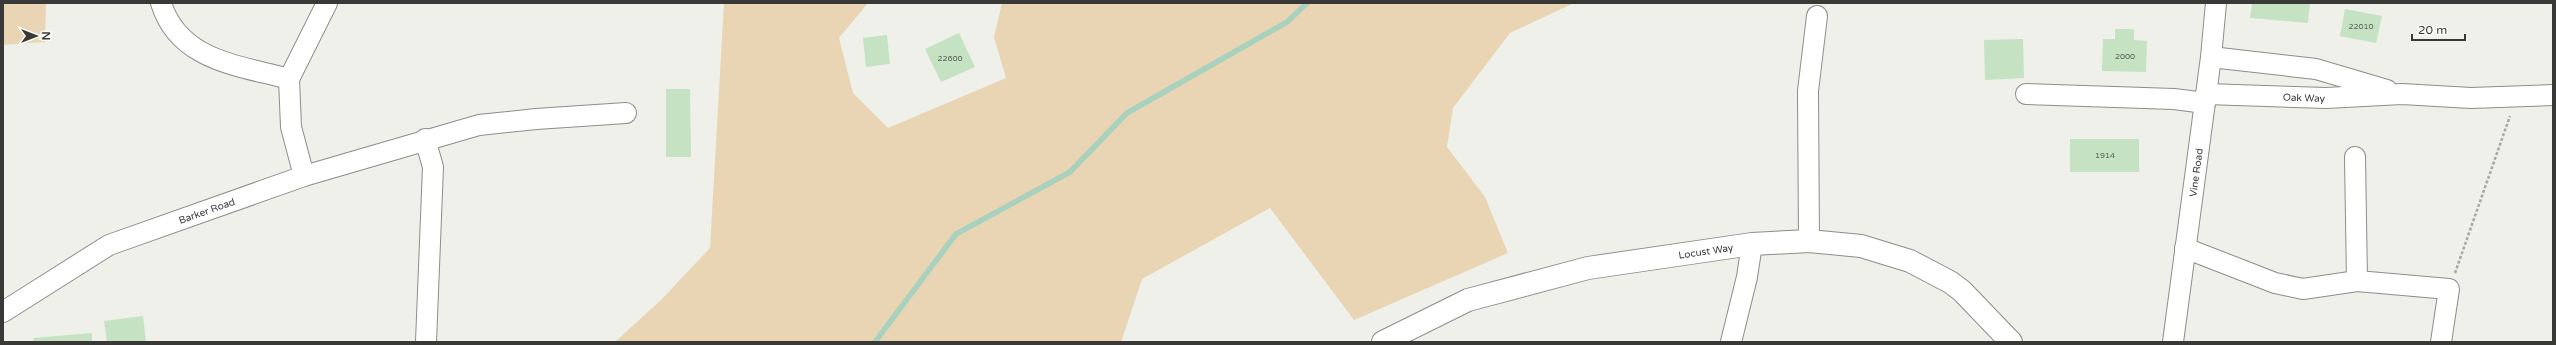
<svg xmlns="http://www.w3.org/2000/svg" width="2556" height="345" font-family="'Varela Round',sans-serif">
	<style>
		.green { fill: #e9d5b3 }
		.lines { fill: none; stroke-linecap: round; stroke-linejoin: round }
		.stream { stroke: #a9d2be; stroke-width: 5.5 }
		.building { fill: #c5e2c3 }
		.minor-casing { stroke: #8c8e88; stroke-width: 22 }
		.major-casing { stroke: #8c8e88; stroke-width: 24 }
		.path { stroke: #a6a8a3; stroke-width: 2.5; stroke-dasharray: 3 2; stroke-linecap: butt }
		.minor { stroke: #fff; stroke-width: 20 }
		.major { stroke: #fff; stroke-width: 22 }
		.labels { text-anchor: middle; stroke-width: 3; stroke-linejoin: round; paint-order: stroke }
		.number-label { font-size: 8px; fill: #5c645b }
		.street-label { font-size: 10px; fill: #393a38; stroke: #fbfdf7 }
	</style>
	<rect width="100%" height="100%" fill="#eef0e9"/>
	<g class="green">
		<polygon points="3,3 46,3 45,42 3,45"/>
		<polygon points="724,3 868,3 839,38 853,93 888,128 1006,78 994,37 1002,3 1574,3 1510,33 1453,108 1447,147 1485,197 1508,253 1354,320 1270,208 1142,279 1121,342 615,342 661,300 710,248"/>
	</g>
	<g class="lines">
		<polyline class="stream" points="875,342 956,234 1070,172 1127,113 1287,22 1307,3"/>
	</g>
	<g class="building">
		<polygon points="2252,3 2310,3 2308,23 2250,18"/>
		<polygon points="2345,9 2382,16 2376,43 2340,36"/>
		<polygon points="2115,29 2134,29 2134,40 2147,41 2146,72 2102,71 2103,39 2115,39"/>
		<polygon points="959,33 975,67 941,82 925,49"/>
		<polygon points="887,35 890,64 866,67 863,38"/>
		<polygon points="2023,39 2024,78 1985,80 1984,40"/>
		<polygon points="666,89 690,89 691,157 666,157"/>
		<rect x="2070" y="139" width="69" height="33"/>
		<polygon points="143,316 146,342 107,342 104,321"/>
		<polygon points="92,333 92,342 34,342 33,338"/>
	</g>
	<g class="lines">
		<defs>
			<g id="minor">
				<path d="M 161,3 C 179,61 238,65 289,79"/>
				<polyline points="2211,57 2316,69 2387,90"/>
				<polyline points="2026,94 2174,99 2205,103"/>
				<path id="s1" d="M 2206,94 L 2326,98 L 2402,94 L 2471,98 L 2553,95"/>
				<polyline points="425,139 433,167 426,342"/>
				<polyline points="2355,157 2357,281"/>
				<polyline points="304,176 291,127 289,79 327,3"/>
				<polyline points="1809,241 1808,91 1817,16"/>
				<polyline points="2185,248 2275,283 2303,289 2357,281 2449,289 2441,342"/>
				<path id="s2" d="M 3,312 L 109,245 L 304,176 L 479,125 L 536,119 L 626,113"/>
				<polyline points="1731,342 1747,277 1752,244"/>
				<path id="s3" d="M 2173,342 L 2211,57 L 2216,3"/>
			</g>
			<g id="major">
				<path id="s4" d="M 1383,342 L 1468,300 L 1588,268 L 1752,244 L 1809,241 L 1861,246 L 1910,261 L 1950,282 L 1962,291 L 2011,342"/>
			</g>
		</defs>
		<use href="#minor" class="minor-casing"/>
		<use href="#major" class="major-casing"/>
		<polyline class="path" points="2455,273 2510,116"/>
		<use href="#minor" class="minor"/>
		<use href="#major" class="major"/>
	</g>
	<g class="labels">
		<g class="number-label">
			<text x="2361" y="29">22010</text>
			<text x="2125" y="59">2000</text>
			<text x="950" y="61">22600</text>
			<text x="2105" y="158">1914</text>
		</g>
		<g class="street-label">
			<text dy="4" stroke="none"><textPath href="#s1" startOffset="98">Oak Way</textPath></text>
			<text dy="4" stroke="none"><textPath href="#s3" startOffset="171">Vine Road</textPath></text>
			<text dy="4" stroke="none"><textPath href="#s2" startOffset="229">Barker Road</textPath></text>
			<text dy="4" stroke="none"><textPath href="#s4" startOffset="338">Locust Way</textPath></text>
		</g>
	</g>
	<rect width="2556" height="345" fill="none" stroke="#393a38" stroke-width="8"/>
	<g transform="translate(36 36) rotate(90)" stroke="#fbfdf7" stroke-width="3" paint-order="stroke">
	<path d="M0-3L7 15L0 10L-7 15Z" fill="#393a38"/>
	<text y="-6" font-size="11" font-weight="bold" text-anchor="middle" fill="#393a38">N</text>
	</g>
	<path d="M2412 34v6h53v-6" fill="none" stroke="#393a38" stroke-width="2"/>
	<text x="2418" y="34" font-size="12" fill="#393a38" stroke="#fbfdf7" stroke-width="3" paint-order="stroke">20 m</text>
</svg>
